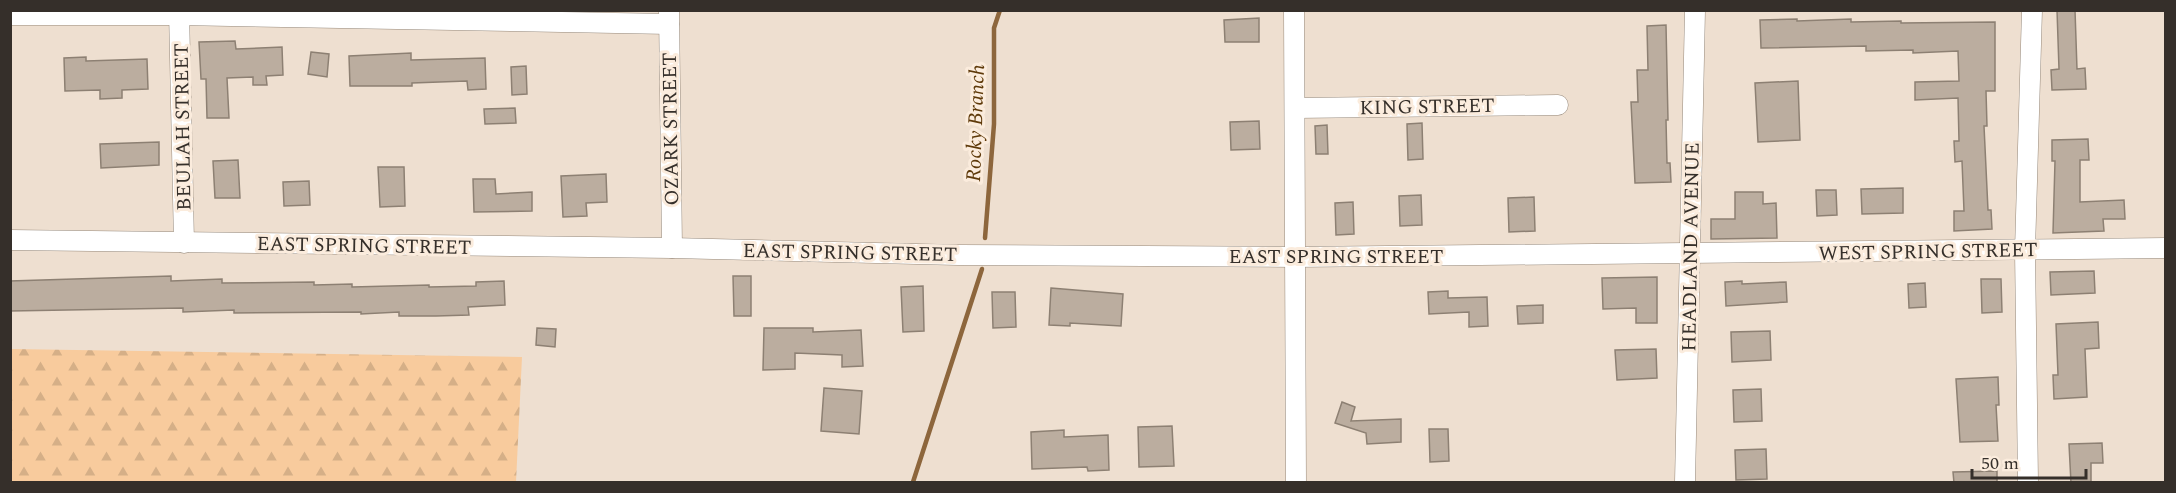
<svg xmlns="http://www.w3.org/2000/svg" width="2176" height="493" font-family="Spectral,serif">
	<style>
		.forest { fill: url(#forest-firs) }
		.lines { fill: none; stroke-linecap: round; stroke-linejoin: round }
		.stream { stroke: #8d663c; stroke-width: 4.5 }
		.building { fill: #bbad9f; stroke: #8d8073; stroke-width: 1.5 }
		.minor-casing { stroke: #96897b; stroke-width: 21 }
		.minor { stroke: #fff; stroke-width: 20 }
		.labels { text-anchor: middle; stroke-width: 6; stroke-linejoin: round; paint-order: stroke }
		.street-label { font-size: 20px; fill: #352f2a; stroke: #fbecdd }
		.water-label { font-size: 21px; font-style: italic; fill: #5e3909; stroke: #fbecdd }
	</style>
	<defs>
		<pattern id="forest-firs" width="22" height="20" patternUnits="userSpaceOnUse" patternTransform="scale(1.5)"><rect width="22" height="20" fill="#f8cb9d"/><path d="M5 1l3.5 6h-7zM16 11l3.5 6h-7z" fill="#d5af87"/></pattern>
	</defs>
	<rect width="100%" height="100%" fill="#eedfd0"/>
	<polygon class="forest" points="11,349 522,357 516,482 11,482"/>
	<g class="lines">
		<g class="stream">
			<polyline points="985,238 994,124 994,28 1000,10"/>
			<polyline points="913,482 982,269"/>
		</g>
	</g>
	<g class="building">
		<polygon points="2057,10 2075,10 2077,69 2085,68 2086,89 2052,90 2051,70 2059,69"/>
		<polygon points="1259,18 1259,42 1225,42 1224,20"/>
		<polygon points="1797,19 1797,21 1851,19 1851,22 1901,21 1901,23 1995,22 1995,91 1986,91 1987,126 1984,126 1988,210 1991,210 1992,229 1954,231 1954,211 1964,211 1962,161 1955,162 1954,141 1959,141 1958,98 1915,100 1915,82 1959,81 1958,51 1913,53 1913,50 1866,51 1866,46 1761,48 1760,20"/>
		<polygon points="1666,25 1668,120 1666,120 1667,163 1670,163 1671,182 1635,183 1631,102 1638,102 1637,70 1648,70 1647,26"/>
		<polygon points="235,41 236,49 282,47 283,75 266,76 267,85 253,85 253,77 227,78 229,118 207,118 206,79 201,79 199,42"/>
		<polygon points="311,52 329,54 327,77 308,74"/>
		<polygon points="411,53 411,60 485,58 486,89 468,90 467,81 412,83 412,86 350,86 349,56"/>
		<polygon points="86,57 86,61 147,59 148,89 122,90 122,98 100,99 100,90 65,91 64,58"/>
		<polygon points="526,66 527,94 512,95 511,67"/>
		<polygon points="1798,81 1800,140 1758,142 1755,83"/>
		<polygon points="515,108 516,123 485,124 484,109"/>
		<polygon points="1259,121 1260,149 1231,150 1230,122"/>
		<polygon points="1422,123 1423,159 1408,160 1407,124"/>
		<polygon points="1327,125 1328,154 1316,154 1315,126"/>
		<polygon points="2088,139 2089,160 2080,160 2080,202 2124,200 2125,219 2103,219 2104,231 2053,233 2055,161 2052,161 2052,140"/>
		<polygon points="159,142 159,165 101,168 100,144"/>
		<polygon points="238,160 240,198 215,198 213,161"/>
		<polygon points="378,167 404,167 405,206 380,207"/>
		<polygon points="606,174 607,202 586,203 587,216 563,217 561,176"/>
		<polygon points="473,179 495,179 496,194 532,192 532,211 474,212"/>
		<polygon points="309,181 310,205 284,206 283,182"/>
		<polygon points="1903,188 1903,213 1862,214 1861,189"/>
		<polygon points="1816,190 1836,190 1837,215 1817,216"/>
		<polygon points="1735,192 1763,192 1763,204 1776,203 1777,238 1711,239 1711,219 1735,219"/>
		<polygon points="1421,195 1422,225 1400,226 1399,196"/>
		<polygon points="1534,197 1535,231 1509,232 1508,198"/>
		<polygon points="1353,202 1354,234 1336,235 1335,203"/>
		<polygon points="2094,271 2095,293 2051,295 2050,272"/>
		<polygon points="171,276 171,281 222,279 222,283 314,282 314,285 352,284 352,287 429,285 429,287 476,286 476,282 504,281 505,305 468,307 469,315 436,316 399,316 399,312 361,314 361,312 234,313 234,310 183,312 183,308 10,311 10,281"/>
		<polygon points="733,276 751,276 751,316 734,316"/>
		<polygon points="1657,277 1657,323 1636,323 1636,308 1603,309 1602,278"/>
		<polygon points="1981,279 2001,279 2002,312 1982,313"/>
		<polygon points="1742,281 1742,284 1786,282 1787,302 1726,306 1725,282"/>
		<polygon points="1925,283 1926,307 1909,308 1908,284"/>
		<polygon points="923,286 924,331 903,332 901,287"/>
		<polygon points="1051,288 1123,294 1121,326 1070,323 1070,326 1049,325"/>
		<polygon points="1448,291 1448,298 1487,297 1488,326 1469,327 1469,312 1429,314 1428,292"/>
		<polygon points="992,292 1015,292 1016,327 993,328"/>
		<polygon points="1543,305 1543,323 1518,324 1517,306"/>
		<polygon points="2098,322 2099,348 2085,349 2087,397 2054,399 2053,375 2058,375 2056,324"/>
		<polygon points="537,328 556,329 555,347 536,345"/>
		<polygon points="764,328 813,328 813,332 861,330 863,366 842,367 842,355 795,353 795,369 763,370"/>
		<polygon points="1770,331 1771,360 1732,362 1731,332"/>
		<polygon points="1656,349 1657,378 1617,380 1615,350"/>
		<polygon points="1998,377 1999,405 1996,405 1998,441 1960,442 1956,379"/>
		<polygon points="824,388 862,391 859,434 821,431"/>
		<polygon points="1761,389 1762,421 1734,422 1733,390"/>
		<polygon points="1342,402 1355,407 1351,421 1401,419 1401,442 1367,444 1366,433 1335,423"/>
		<polygon points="1172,426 1174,466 1139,467 1138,427"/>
		<polygon points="1429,429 1448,429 1449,461 1430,462"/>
		<polygon points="1064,430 1064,437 1108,435 1109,470 1088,471 1087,467 1032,469 1031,432"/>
		<polygon points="2102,443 2103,463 2091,463 2091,483 2071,483 2069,444"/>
		<polygon points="1766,449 1767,479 1736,480 1735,450"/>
		<polygon points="1997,471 1997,483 1954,483 1953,472"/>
	</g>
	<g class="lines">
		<defs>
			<g id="minor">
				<polyline points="179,10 184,243"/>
				<polyline points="669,10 672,248"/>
				<polyline points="1294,10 1296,482"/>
				<polyline points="10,15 179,15 669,24"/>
				<polyline points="1295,108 1558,105"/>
				<polyline points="10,240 672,248 958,255 1295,257 2166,248"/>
				<polyline points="1685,482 1695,10"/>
				<polyline points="2028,482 2025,250 2032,10"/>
			</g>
		</defs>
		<use href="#minor" class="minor-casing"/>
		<use href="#minor" class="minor"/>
	</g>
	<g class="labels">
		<g class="street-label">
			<text transform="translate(1427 106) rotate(-1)" y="7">KING STREET</text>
			<text transform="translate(182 127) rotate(-91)" y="7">BEULAH STREET</text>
			<text transform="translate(670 129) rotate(-91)" y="7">OZARK STREET</text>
			<text transform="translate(364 245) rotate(1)" y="7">EAST SPRING STREET</text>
			<text transform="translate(1690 247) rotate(-89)" y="7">HEADLAND AVENUE</text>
			<text transform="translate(1928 251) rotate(-1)" y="7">WEST SPRING STREET</text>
			<text transform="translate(850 252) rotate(1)" y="7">EAST SPRING STREET</text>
			<text x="1336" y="263">EAST SPRING STREET</text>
		</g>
		<g class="water-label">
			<text transform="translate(975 123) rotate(-88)" y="7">Rocky Branch</text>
		</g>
	</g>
	<rect width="2176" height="493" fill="none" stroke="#352f2a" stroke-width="24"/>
	<path d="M1972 469v9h114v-9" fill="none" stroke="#352f2a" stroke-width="3"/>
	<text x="1981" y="469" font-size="18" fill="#352f2a" stroke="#fbecdd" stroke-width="4.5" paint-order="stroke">50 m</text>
</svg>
